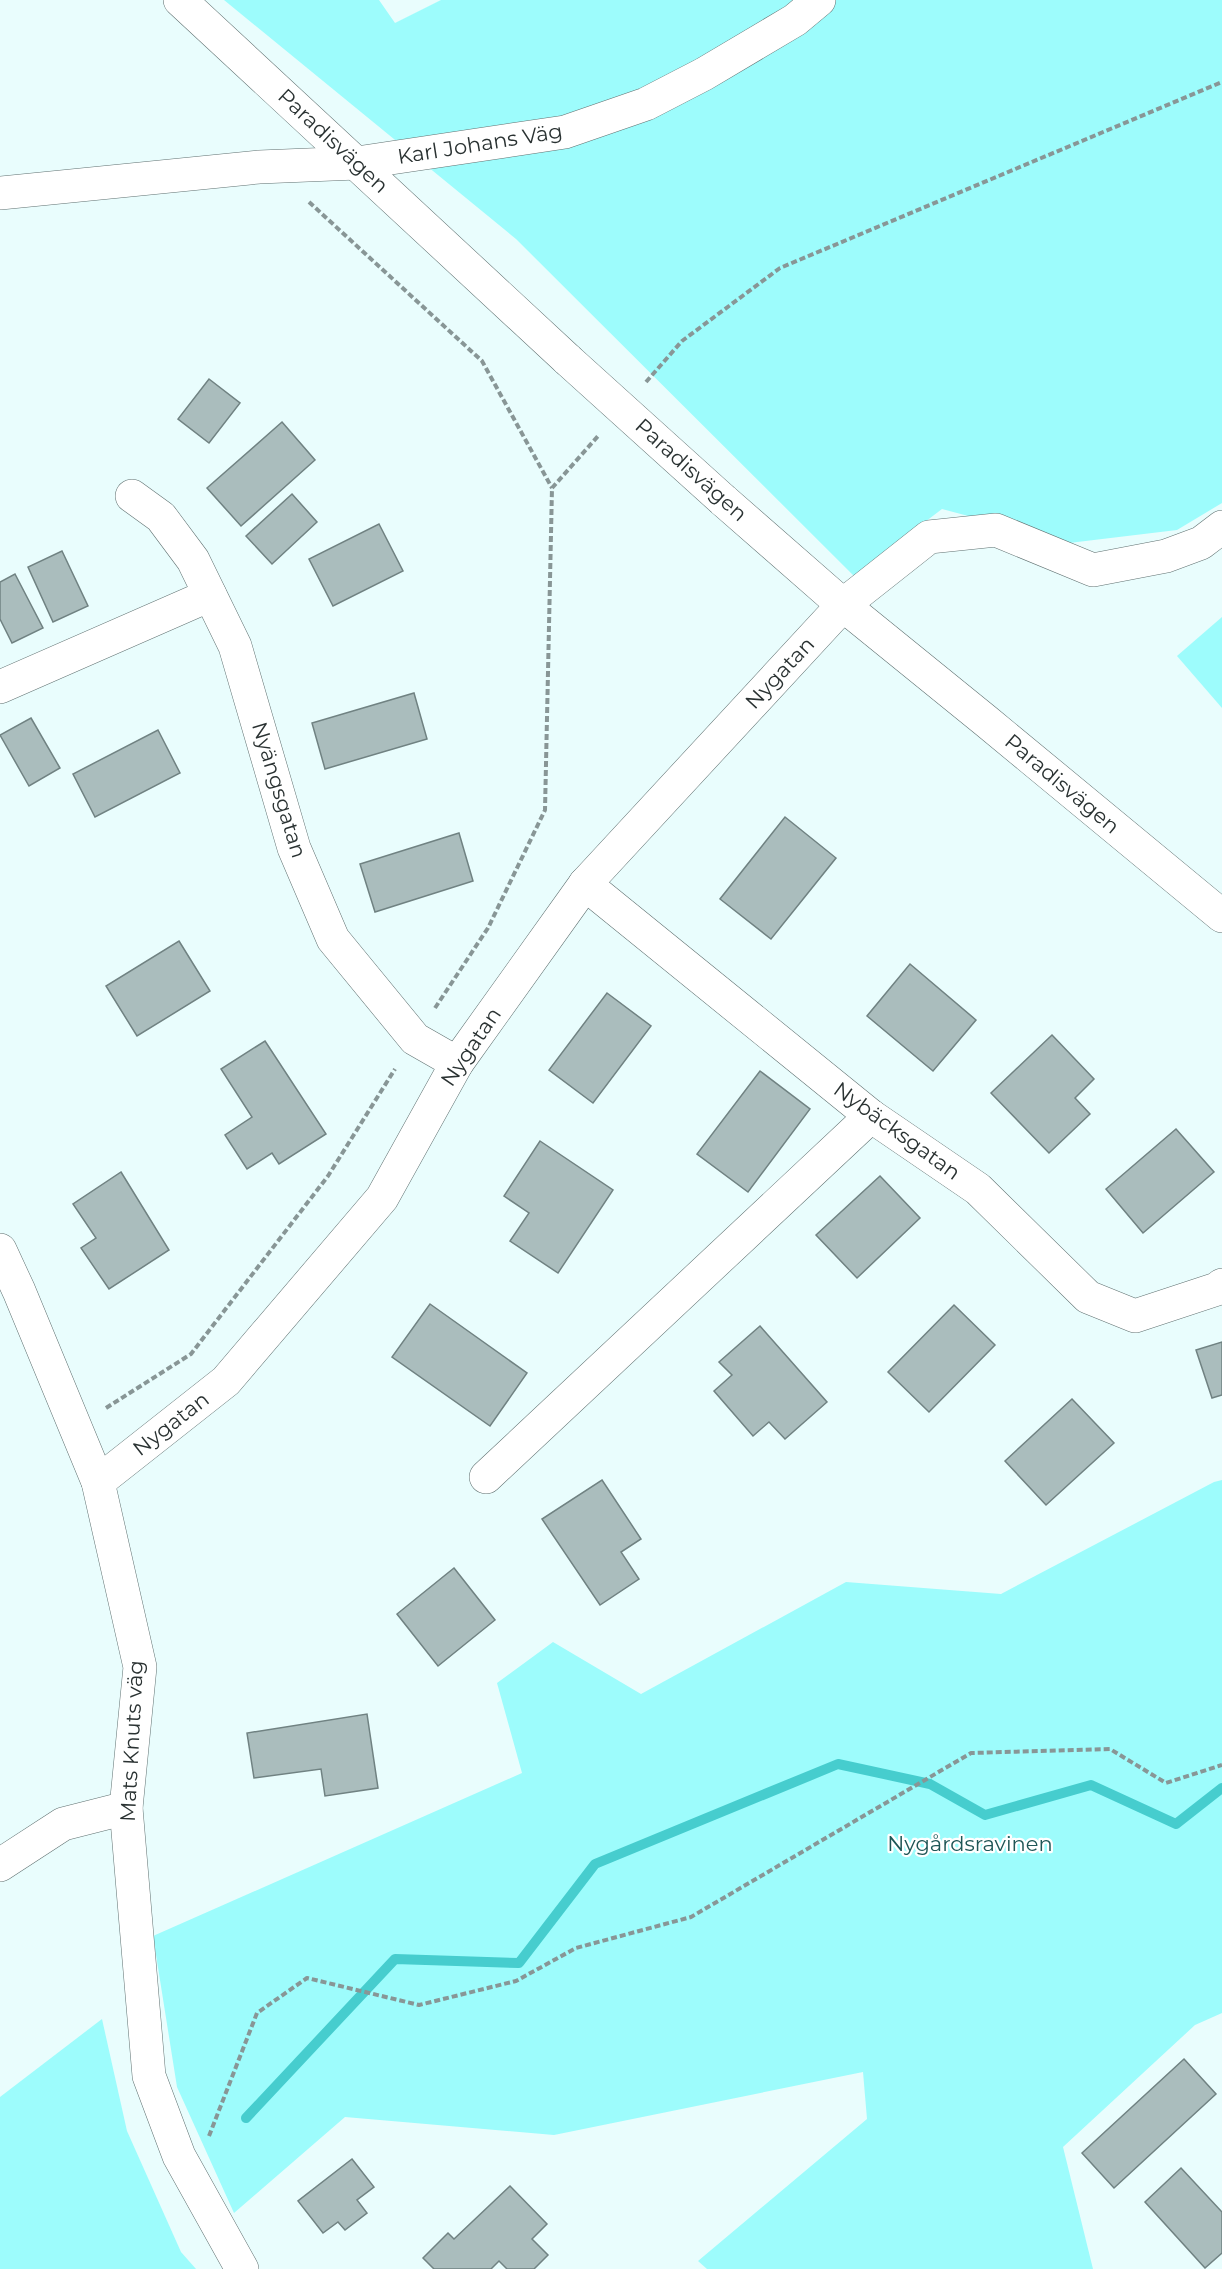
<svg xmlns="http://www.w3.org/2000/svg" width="1222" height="2269" font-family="Montserrat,sans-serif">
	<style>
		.green { fill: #9dfcfc }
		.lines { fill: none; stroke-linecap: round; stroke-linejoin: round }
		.stream { stroke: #46cdce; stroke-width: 10 }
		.building { fill: #aabdbd; stroke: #708282; stroke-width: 1.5 }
		.minor-casing { stroke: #607171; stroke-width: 34 }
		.path { stroke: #889696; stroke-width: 4; stroke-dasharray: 6 3; stroke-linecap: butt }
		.minor { stroke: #fff; stroke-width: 33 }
		.minor-bridge-casing { stroke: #607171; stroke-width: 34; stroke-linecap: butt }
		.minor-bridge { stroke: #fff; stroke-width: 33 }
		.labels { text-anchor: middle; stroke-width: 4.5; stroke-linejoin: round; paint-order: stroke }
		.street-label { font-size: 21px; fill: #2a3232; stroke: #fff }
		.park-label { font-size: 21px; fill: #1e5656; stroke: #fff }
	</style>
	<rect width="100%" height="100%" fill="#e9fdfd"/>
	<g class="green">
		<polygon points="224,0 379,0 395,23 441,0 1222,0 1222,503 1177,530 1069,543 942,509 854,576 516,239"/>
		<polygon points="1222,617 1222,708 1177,656"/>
		<polygon points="1222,1480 1222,2013 1195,2025 1063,2147 1093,2269 707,2269 698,2261 867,2119 863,2072 554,2135 345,2117 234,2213 177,2087 153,1936 522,1773 497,1683 553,1642 641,1694 846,1582 1001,1594 1214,1482"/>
		<polygon points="102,2019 127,2131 181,2252 196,2269 0,2269 0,2097"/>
	</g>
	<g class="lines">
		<polyline class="stream" points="246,2118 395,1959 519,1963 595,1864 838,1764 930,1784 985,1815 1091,1785 1176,1824 1222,1788"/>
	</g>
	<g class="building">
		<polygon points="209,379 240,403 209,443 178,419"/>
		<polygon points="282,422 315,460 241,526 207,488"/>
		<polygon points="292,494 317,522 272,564 246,536"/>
		<polygon points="379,524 403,571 333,606 309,559"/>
		<polygon points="62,551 88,606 53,622 28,567"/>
		<polygon points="15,574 43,628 12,643 0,619 0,582"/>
		<polygon points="414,693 427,739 325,769 312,723"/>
		<polygon points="31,718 60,768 29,786 0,735"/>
		<polygon points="158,730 180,773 95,817 73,774"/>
		<polygon points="785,817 836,858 771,939 720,899"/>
		<polygon points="459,833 473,881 375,912 360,864"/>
		<polygon points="179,941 210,991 137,1036 106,986"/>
		<polygon points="910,964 976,1020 933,1071 867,1016"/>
		<polygon points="607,993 651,1026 593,1103 549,1070"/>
		<polygon points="1052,1035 1094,1079 1075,1098 1090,1114 1049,1153 991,1093"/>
		<polygon points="265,1041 326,1134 279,1164 272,1153 247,1169 225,1135 252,1117 221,1069"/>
		<polygon points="760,1071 810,1109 748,1192 697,1154"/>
		<polygon points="1176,1129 1214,1172 1143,1233 1106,1189"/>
		<polygon points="540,1141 613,1190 558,1273 510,1241 529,1213 504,1196"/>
		<polygon points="121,1172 169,1250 109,1289 81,1248 96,1238 73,1204"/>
		<polygon points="880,1176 920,1218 857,1278 816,1235"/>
		<polygon points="430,1304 527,1373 490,1426 392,1357"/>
		<polygon points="954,1305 995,1345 929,1412 888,1372"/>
		<polygon points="760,1326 827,1402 785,1439 769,1422 753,1436 714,1391 732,1375 719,1362"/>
		<polygon points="1222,1342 1222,1395 1212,1398 1196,1350"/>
		<polygon points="1072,1399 1114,1443 1046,1505 1005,1461"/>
		<polygon points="602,1480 641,1539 621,1552 639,1579 600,1605 542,1519"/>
		<polygon points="454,1568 495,1620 438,1666 397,1614"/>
		<polygon points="367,1714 378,1788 325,1796 321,1769 254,1778 247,1733"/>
		<polygon points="1184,2059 1216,2094 1114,2188 1082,2153"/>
		<polygon points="352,2159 374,2187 357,2200 367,2213 345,2230 338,2222 323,2233 298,2201"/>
		<polygon points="1181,2168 1222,2212 1222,2253 1205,2268 1145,2202"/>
		<polygon points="510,2186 547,2224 532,2239 548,2255 534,2269 507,2269 499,2261 491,2269 434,2269 423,2258 448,2233 454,2239"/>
	</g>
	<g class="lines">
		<defs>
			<g id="minor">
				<polyline points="180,0 568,360"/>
				<polyline points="0,193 259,167 357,163 565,132 646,104 704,74 795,20 819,0"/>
				<polyline points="132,496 161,517 193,560 235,646 294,848 333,939 415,1039 457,1063"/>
				<polyline points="723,500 843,605 986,721 1222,916"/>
				<polyline points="0,687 210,595"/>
				<polyline points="585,884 871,1116 978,1189 1088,1297 1135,1316 1217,1289 1222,1285"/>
				<polyline points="0,1250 19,1291 98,1482 140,1667 126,1808 149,2076 179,2156 242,2269"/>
				<polyline points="486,1477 871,1116"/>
				<polyline points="98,1482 226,1381 382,1198 457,1063 585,884 843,605 929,537 996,530 1093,570 1166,556 1201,543 1222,527"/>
				<polyline points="0,1865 63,1824 126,1808"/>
			</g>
		</defs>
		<use href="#minor" class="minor-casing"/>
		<g class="path">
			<polyline points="309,202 482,361 552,488"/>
			<polyline points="646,382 682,341 780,268 1222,82"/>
			<polyline points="435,1008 488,928 545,810 552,488 599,435"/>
			<polyline points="106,1408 191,1354 328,1176 395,1069"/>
			<polyline points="209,2136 257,2013 307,1978 419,2005 516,1981 576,1948 691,1917 971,1753 1110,1749 1166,1783 1222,1765"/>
		</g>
		<use href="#minor" class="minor"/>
		<defs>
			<polyline id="minor-bridge" points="568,360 723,500"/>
		</defs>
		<use href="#minor-bridge" class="minor-bridge-casing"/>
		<use href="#minor-bridge" class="minor-bridge"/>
	</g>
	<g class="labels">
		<g class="street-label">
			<text transform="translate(333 141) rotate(43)" y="7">Paradisvägen</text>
			<text transform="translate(480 144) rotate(-9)" y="7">Karl Johans Väg</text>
			<text transform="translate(691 470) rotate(42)" y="7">Paradisvägen</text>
			<text transform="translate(780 673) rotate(-47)" y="7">Nygatan</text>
			<text transform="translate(1062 784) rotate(40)" y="7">Paradisvägen</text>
			<text transform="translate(279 790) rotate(73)" y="7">Nyängsgatan</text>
			<text transform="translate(471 1047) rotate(-56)" y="7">Nygatan</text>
			<text transform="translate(897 1131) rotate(36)" y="7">Nybäcksgatan</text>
			<text transform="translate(171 1424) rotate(-38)" y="7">Nygatan</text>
			<text transform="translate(132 1741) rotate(-87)" y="7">Mats Knuts väg</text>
		</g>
		<g class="park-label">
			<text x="970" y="1851">Nygårdsravinen</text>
		</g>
	</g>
</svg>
